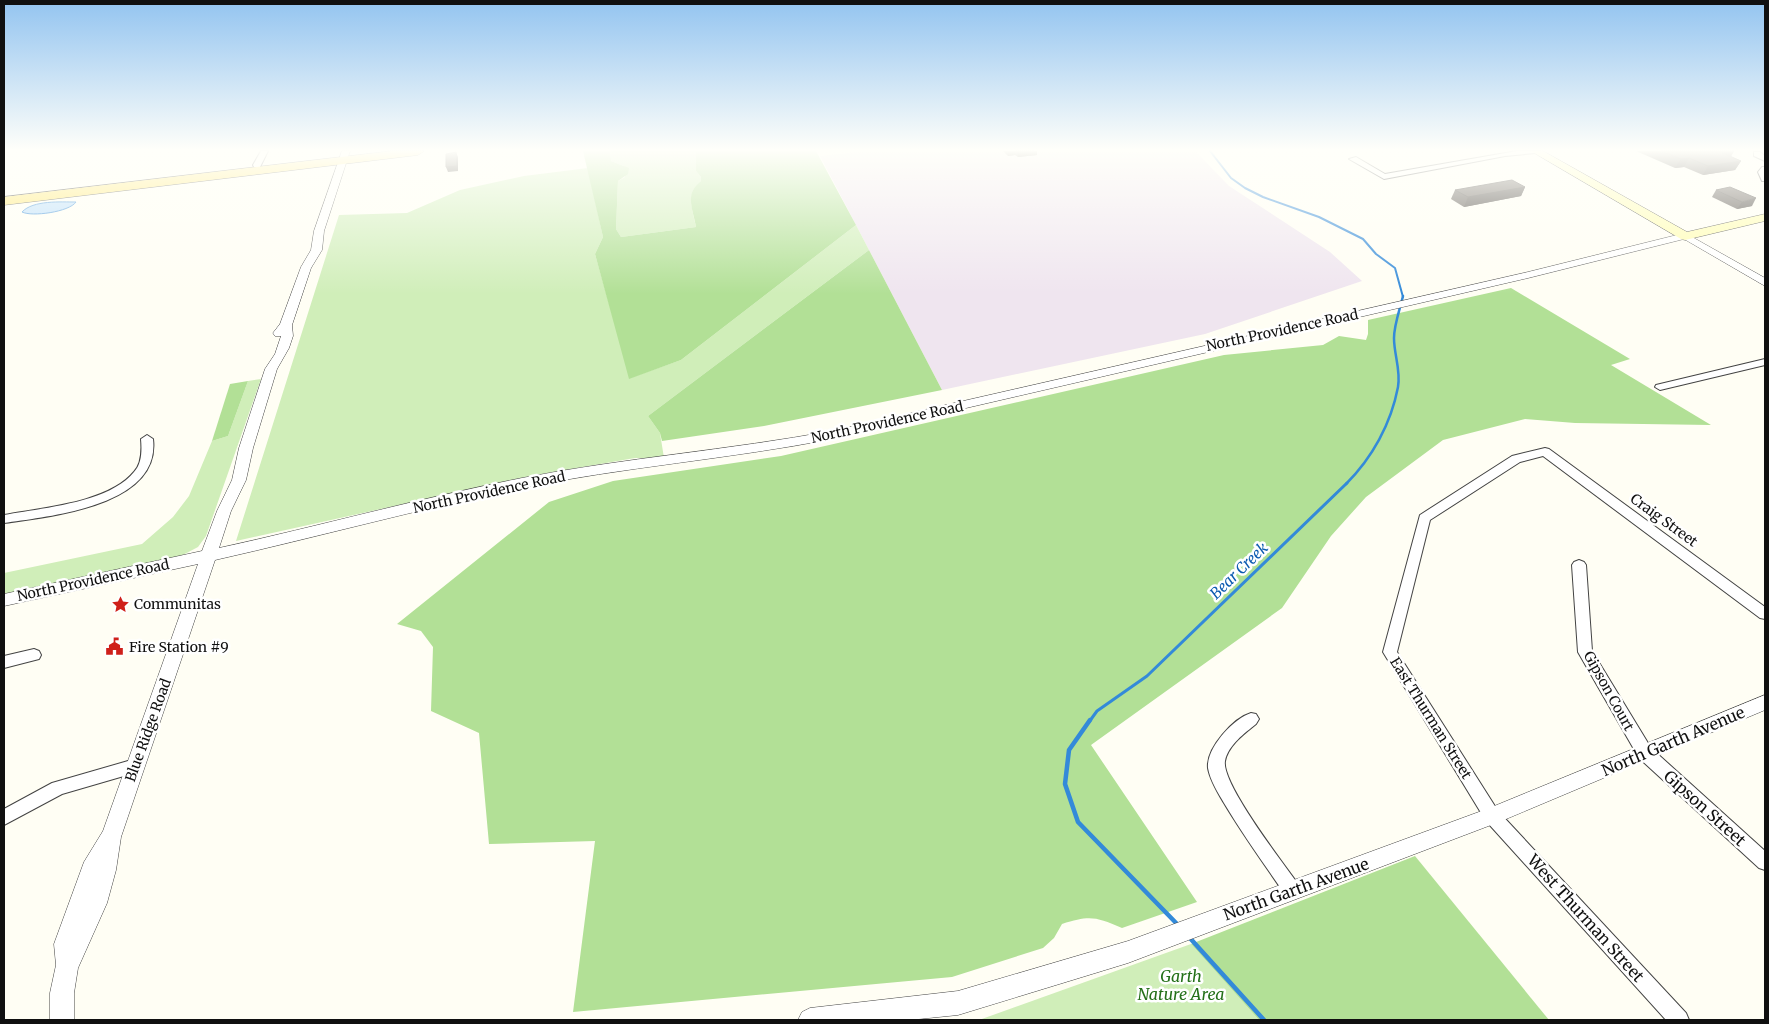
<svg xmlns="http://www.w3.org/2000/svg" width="1769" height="1024" font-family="Merriweather,serif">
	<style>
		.industrial { fill: #efe5ef }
		.green { fill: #d0eeb9 }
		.forest { fill: #b2e096 }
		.water { fill: #b3dbfc; stroke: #338ad9 }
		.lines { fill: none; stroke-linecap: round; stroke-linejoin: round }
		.stream-far3 { stroke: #338ad9; stroke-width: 2 }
		.stream-far2 { stroke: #338ad9; stroke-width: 2.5 }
		.stream-far1 { stroke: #338ad9; stroke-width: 3 }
		.stream { stroke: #338ad9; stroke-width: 4.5 }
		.minor-casing { stroke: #434343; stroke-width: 2 }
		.tertiary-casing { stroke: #434343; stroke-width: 1 }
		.secondary-casing { stroke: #323232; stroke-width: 1 }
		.primary-casing { stroke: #212121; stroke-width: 1 }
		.minor { fill: #fff; fill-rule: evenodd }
		.tertiary { fill: #fff; fill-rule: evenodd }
		.secondary { fill: #fffdaf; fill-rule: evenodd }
		.primary { fill: #ffe664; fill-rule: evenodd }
		.wall { fill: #4d4741 }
		.shaded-wall { fill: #3f3a35 }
		.building { fill: #5a534c; stroke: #3f3a35 }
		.labels { text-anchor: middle; stroke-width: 5; stroke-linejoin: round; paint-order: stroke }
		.street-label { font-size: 14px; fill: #101010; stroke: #fff }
		.poi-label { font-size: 14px; fill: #101010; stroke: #fff; text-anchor: start }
		.water-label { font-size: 15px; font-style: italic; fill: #0c5bb0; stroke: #fff }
		.near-street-label { font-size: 16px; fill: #101010; stroke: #fff }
		.near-park-label { font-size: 16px; font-style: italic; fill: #247019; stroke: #fff }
	</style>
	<rect width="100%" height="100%" fill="#fffef4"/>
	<polygon class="industrial" points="867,151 1195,151 1229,186 1330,252 1362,281 1205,334 942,390 820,156"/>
	<g class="green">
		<path d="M 610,151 L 696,151 L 696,171 L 701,177 L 701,181 C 685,193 693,211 696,227 L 621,237 L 616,229 L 618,181 L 625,177 L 624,166 L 611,161 Z"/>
		<polygon points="588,168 603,237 595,254 630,378 681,360 856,225 869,250 648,416 660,433 664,458 635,458 530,476 236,541 339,215 407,213 460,190 524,176"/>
		<polygon points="261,379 206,536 198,547 179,557 4,595 4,573 142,544 173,517 189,496 212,441 228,436 248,381"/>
		<polygon points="1191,944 1259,1020 979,1020"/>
	</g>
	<g class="forest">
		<path d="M 583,151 L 610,151 L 611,161 L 629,168 L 628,174 L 618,181 L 616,229 L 621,237 L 696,227 C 693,209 684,194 701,181 L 701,177 L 696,171 L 696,151 L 816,151 L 856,225 L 681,360 L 629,379 L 595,254 L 603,237 Z"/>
		<polygon points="869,250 942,390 764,426 662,441 660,433 648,416"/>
		<path d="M 1511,288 L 1630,359 L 1611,365 L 1711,425 L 1575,423 L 1525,419 L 1443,440 L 1366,497 L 1331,536 L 1282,608 L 1091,745 L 1197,902 L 1122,928 C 1096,917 1090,915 1062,924 L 1054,938 L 1043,948 L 952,977 L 573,1012 L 595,841 L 489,844 L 479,733 L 431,711 L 433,647 L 421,631 L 397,624 L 549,502 L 613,481 L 781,456 L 1224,355 L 1323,345 L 1339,336 L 1366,340 L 1368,334 L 1368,320 Z"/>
		<polygon points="248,381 228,436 212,441 230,384"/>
		<polygon points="1415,856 1549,1020 1259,1020 1191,944"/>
	</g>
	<path class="water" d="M 76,202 C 69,212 32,217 22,212 C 33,200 61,202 76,202 Z"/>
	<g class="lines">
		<polyline class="stream-far3" points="1210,151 1231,178 1245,188 1263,197 1319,217 1363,239 1376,254 1395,268 1403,297"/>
		<path class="stream-far2" d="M 1346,484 C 1372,458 1391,424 1398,387 C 1401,370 1394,355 1394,338 C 1394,325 1400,309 1403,296"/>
		<polyline class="stream-far1" points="1089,722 1097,711 1147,676 1347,483"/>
		<g class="stream">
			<polyline points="1090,720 1069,750 1065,784 1078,822 1178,925"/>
			<polyline points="1189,937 1264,1020"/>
		</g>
		<defs>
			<g id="minor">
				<polygon points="261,151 268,151 260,167 254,167 253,165"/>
				<polygon points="1517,151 1539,151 1535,153 1505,156 1384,179 1349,159 1356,157 1385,174"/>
				<polygon points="1754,152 1760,152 1765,156 1765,161 1754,156"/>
				<polygon points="1762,167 1765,167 1765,181 1762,181 1758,172"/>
				<polygon points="1765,359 1765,365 1660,390 1655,387 1656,385"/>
				<path d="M 147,435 L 153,439 C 161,506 51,516 4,523 L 4,515 C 41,508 109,503 134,472 C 142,464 142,450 141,439 Z"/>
				<polygon points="1545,448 1549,449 1765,607 1765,619 1760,618 1543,456 1520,462 1430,520 1397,652 1498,811 1686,1013 1689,1020 1666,1020 1486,821 1383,652 1420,515 1512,456"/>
				<polygon points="1579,560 1584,562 1586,565 1592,651 1651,748 1765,851 1765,870 1759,868 1639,758 1578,652 1572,565 1574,562"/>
				<polygon points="34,649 39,651 41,655 39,659 4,668 4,656"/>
				<path d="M 1251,713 L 1256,714 L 1259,719 L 1256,724 C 1245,733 1228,745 1225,761 C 1221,783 1283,863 1298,884 L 1301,890 L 1298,896 L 1292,899 L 1286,896 C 1265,865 1243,835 1224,803 C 1218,793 1210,780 1208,768 C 1206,748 1234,718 1251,713 Z"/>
				<polygon points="135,759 141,761 143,766 141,771 62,794 4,825 4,809 52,783"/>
			</g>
			<g id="tertiary">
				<path d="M 342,151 L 350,151 L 324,231 L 322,250 L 311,268 L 292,325 L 293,336 L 289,348 L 277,369 L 253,448 L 246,480 L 231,511 L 219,548 C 320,526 420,498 522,478 C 624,458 729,450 832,431 L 1528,272 L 1685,233 L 1765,278 L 1765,286 L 1684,239 L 1528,278 L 832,439 C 729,459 624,467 521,488 C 419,509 317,537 215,560 L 121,837 L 116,870 L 107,903 L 78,968 L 74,993 L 74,1020 L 50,1020 L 50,993 L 56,965 L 54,944 L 84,862 L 103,831 L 198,564 L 4,606 L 4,594 L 202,551 L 217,511 L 232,480 L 239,448 L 265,369 L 275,354 L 281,336 L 275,336 L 273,333 L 280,324 L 301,267 L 311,250 L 314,231 Z"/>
				<polygon points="1765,695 1765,710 1499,822 1128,963 958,1015 909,1020 798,1020 802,1012 810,1008 958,991 1128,941 1487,809"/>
			</g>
			<polygon id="secondary" points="1531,151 1543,151 1687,232 1765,214 1765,221 1685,240 1681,239"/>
			<polygon id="primary" points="392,151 424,151 418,155 4,205 4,197"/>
		</defs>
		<use href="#minor" class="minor-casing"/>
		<use href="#tertiary" class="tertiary-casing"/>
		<use href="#secondary" class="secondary-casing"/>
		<use href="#primary" class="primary-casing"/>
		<use href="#minor" class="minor"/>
		<use href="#tertiary" class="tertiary"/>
		<use href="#secondary" class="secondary"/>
		<use href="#primary" class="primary"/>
	</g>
	<g class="wall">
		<polygon points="1003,151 1037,151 1037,155 1018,157 1015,155 1008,156"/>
		<polygon points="1636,151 1734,151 1731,156 1741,161 1735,170 1703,175 1684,167 1675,168"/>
		<polygon points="1525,187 1521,196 1464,207 1451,199 1455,190"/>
		<polygon points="1716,190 1752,206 1737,209 1712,197"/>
	</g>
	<g class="shaded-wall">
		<polygon points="1008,151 1016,151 1015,155 1008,156"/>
		<polygon points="1034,151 1037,151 1037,155 1018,157 1018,153"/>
		<polygon points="1734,151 1729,160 1722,153"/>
		<polygon points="456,152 458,157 458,171 448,172 446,167"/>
		<polygon points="1689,158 1684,167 1675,168 1681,159"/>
		<polygon points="1741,161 1735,170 1703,175 1708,166"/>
		<polygon points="1525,187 1521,196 1464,207 1468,197"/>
		<polygon points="1756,198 1752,206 1737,209 1742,202"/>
	</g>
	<g class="building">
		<polygon points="1016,151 1034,151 1018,153"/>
		<polygon points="1661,151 1734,151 1722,153 1741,161 1708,166 1689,158 1681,159"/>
		<polygon points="456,152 457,166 446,167 446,154"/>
		<polygon points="1512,180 1525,187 1468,197 1455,190"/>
		<polygon points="1730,187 1756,198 1742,202 1716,190"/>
	</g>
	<linearGradient id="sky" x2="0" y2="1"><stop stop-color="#93c4f0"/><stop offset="0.51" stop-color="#fffffa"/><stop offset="1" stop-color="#fffffa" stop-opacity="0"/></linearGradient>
	<rect width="1769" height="294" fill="url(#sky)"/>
	<defs>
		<symbol id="sight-bare" viewBox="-9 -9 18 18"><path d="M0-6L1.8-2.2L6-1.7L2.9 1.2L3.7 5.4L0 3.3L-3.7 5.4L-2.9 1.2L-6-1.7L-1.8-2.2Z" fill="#cf201a" stroke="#fff" stroke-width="2.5" paint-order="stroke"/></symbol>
		<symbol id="civic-bare" viewBox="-9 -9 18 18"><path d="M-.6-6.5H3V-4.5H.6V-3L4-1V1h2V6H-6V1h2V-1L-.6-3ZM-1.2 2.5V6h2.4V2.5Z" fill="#cf201a" stroke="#fff" stroke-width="2.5" paint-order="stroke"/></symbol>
	</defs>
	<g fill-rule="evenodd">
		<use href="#sight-bare" x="108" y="592" width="25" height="25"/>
		<use href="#civic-bare" x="102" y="634" width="25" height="25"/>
	</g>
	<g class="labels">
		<g class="street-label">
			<text transform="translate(1282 330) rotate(-12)" y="5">North Providence Road</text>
			<text transform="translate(887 422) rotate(-12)" y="5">North Providence Road</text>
			<text transform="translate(489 492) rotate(-12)" y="5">North Providence Road</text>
			<text transform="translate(1664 520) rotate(36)" y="5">Craig Street</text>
			<text transform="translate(93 580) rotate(-12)" y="5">North Providence Road</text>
			<text transform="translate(1609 691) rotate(61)" y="5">Gipson Court</text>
			<text transform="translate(1431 718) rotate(58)" y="5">East Thurman Street</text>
			<text transform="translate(148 730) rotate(-70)" y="5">Blue Ridge Road</text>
		</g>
		<g class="poi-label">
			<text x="134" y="609">Communitas</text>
			<text x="129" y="652">Fire Station #9</text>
		</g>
		<g class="water-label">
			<text transform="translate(1239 571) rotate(-44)" y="5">Bear Creek</text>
		</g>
		<g class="near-street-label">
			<text transform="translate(1673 741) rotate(-23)" y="6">North Garth Avenue</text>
			<text transform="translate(1705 808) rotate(42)" y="6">Gipson Street</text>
			<text transform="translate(1296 889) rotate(-20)" y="6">North Garth Avenue</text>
			<text transform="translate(1586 918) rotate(48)" y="6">West Thurman Street</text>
		</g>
		<g class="near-park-label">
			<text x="1181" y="982">Garth<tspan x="1181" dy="18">Nature Area</tspan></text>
		</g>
	</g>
	<rect width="1769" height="1024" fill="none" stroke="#101010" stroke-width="10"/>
</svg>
